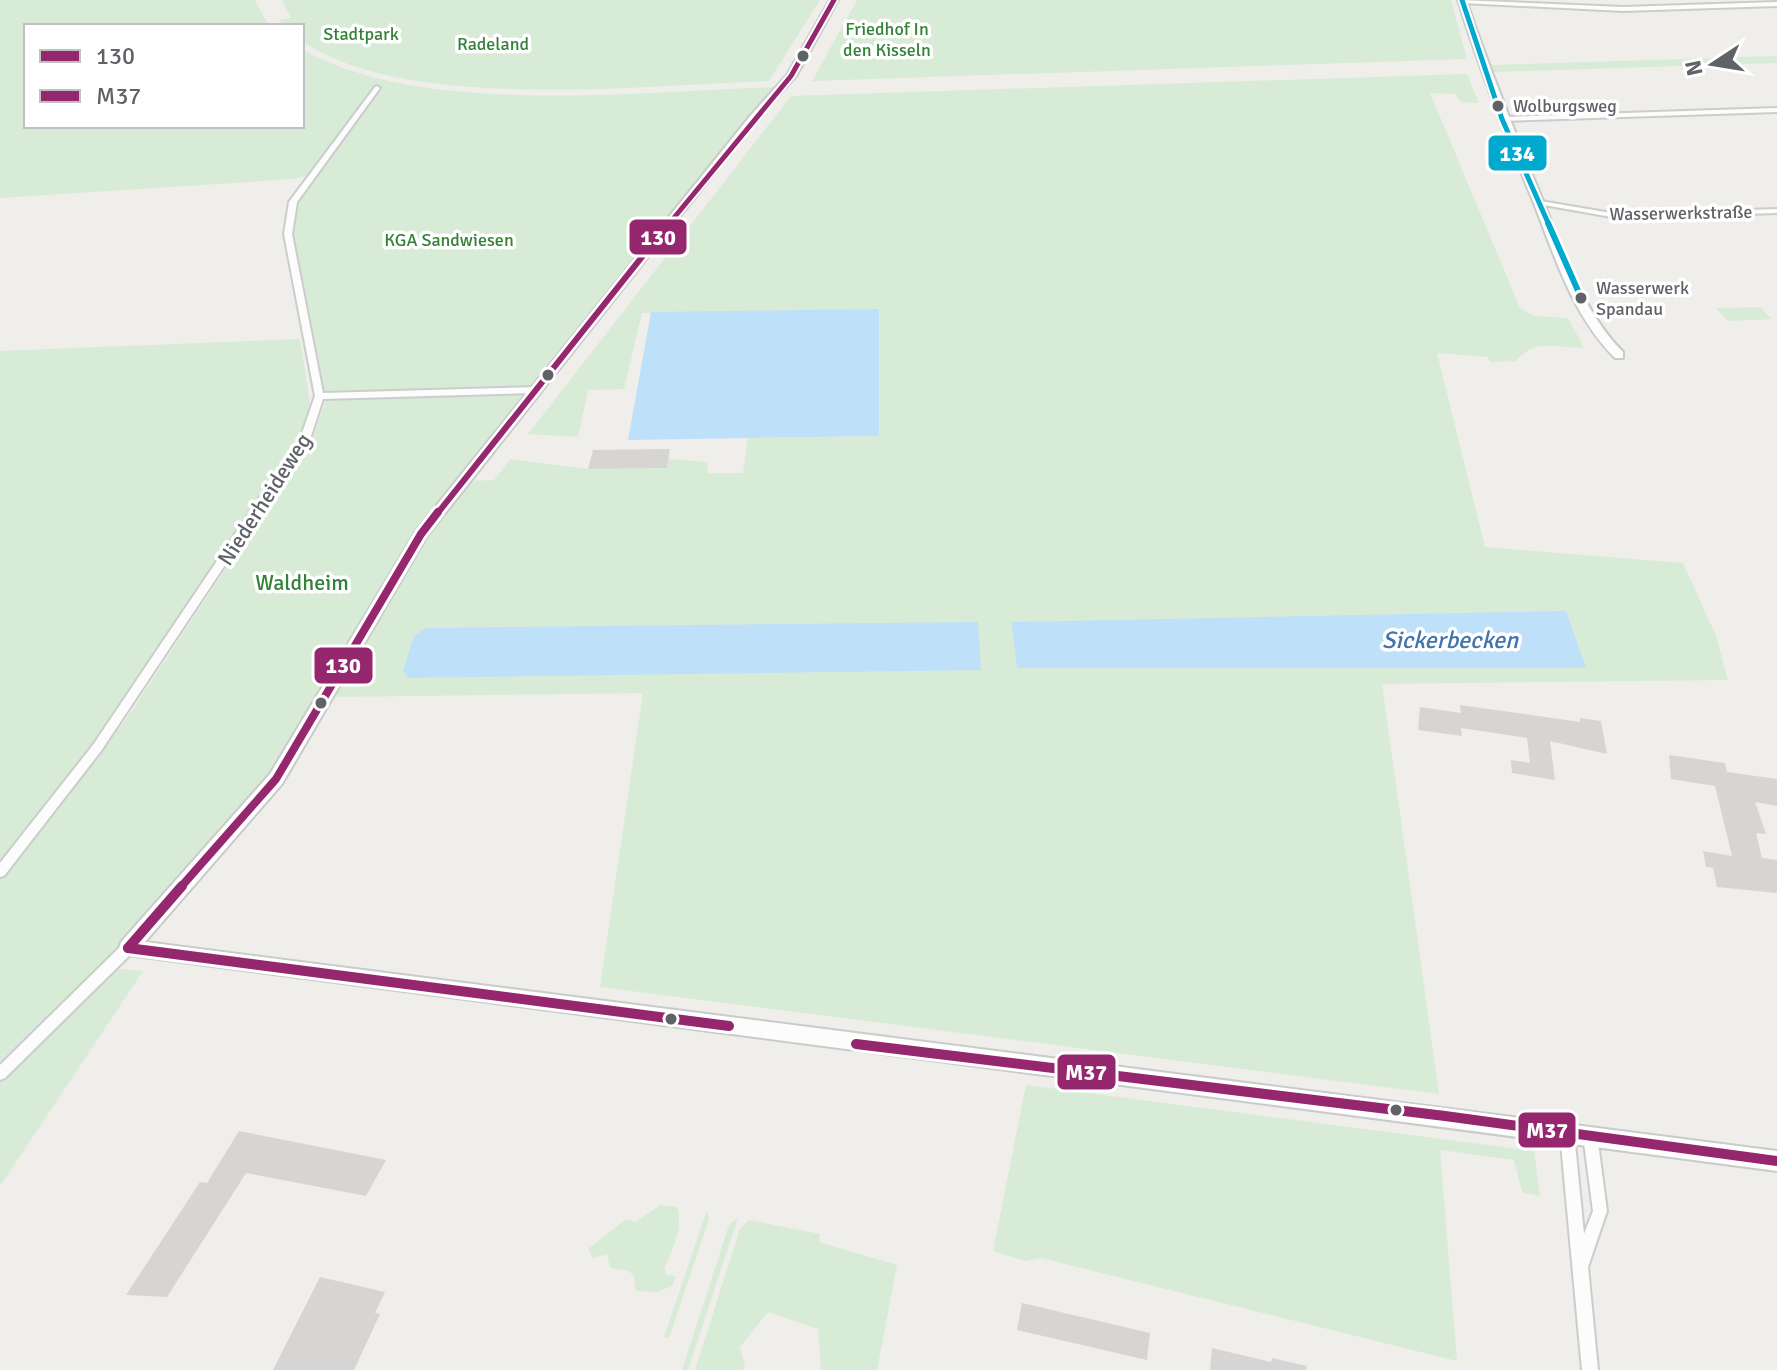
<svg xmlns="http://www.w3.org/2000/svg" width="1777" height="1370" font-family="Signika,sans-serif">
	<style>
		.green { fill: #d8ebd6; fill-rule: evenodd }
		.water { fill: #bfe0f9 }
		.building { fill: #d6d5d3 }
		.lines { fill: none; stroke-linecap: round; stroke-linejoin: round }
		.street-casing { stroke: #cbcccc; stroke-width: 4 }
		.secondary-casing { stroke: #cacacb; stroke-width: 4 }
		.street { fill: #fdfcfc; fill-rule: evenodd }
		.secondary { fill: #fdfcfc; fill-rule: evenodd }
		.bus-1-far3-casing { stroke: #fff; stroke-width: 9 }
		.bus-1-far2-casing { stroke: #fff; stroke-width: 11 }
		.bus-1-far1-casing { stroke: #fff; stroke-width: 14 }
		.bus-1-casing { stroke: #fff; stroke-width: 16 }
		.bus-2-casing { stroke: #fff; stroke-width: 16 }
		.bus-3-far1-casing { stroke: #fff; stroke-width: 9 }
		.bus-3-casing { stroke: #fff; stroke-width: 11 }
		.bus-1-far3 { stroke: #95276e; stroke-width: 5 }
		.bus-1-far2 { stroke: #95276e; stroke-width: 6 }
		.bus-1-far1 { stroke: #95276e; stroke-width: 8 }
		.bus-1 { stroke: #95276e; stroke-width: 10 }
		.bus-2 { stroke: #95276e; stroke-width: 10 }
		.bus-3-far1 { stroke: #00a9ce; stroke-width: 5 }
		.bus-3 { stroke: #00a9ce; stroke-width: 6 }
		.bus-dot { fill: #5f6368; stroke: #fff; stroke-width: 3 }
		.labels { text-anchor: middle; stroke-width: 7; stroke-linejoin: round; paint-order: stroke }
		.far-park-label { font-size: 18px; fill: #348238; stroke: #fff }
		.far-bus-label { font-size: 18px; fill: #5f6368; stroke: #fff; text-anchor: start }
		.far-street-label { font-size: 18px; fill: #5f6368; stroke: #fff }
		.street-label { font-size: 22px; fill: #5f6368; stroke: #fff }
		.park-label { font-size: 22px; fill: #348238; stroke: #fff }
		.water-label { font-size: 24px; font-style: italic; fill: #4174aa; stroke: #fff }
		.line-badge { stroke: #fff; stroke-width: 3 }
		.badge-label { font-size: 22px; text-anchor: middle; font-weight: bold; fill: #fff }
	</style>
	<rect width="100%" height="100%" fill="#efeeea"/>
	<g class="green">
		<path d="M 0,0 L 255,0 L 266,21 L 274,26 L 26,26 L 26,126 L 302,126 L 302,49 C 419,118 646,91 781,87 L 536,383 L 529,386 L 324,391 L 293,232 L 298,199 L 336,142 L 309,175 L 293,179 L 0,198 Z"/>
		<path d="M 282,0 L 820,0 L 769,81 C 644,85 406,113 302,41 L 302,26 L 285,26 L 279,20 L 291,18 Z"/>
		<polygon points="857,0 1451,0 1467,59 812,81"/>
		<polygon points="1777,56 1777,63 1493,72 1490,65"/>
		<path d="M 1467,74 L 1479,103 L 1461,102 L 1455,94 L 1430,93 L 1520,308 L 1534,316 L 1568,318 L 1584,348 C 1557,349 1536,337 1516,361 L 1490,362 L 1488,357 L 1437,353 L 1485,547 L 1683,563 L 1716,636 L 1728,680 L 1382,684 L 1439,1094 L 600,987 L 643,693 L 333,697 L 425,534 L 468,481 L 494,480 L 510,459 L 588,469 L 667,468 L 668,459 L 708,462 L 707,473 L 743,473 L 748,438 L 879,436 L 878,309 L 642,313 L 624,389 L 588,390 L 578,437 L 528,434 L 791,96 ZM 1011,622 L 1586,667 L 1017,668 Z"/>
		<polygon points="1760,307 1772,319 1728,321 1716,308"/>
		<polygon points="300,339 310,403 298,441 21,854 129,715 313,437 326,400 523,395 414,532 273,770 90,977 0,1062 0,351"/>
		<polygon points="110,968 143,971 0,1186 0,1074"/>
		<polygon points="1026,1085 1534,1151 1540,1196 1522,1192 1514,1160 1440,1150 1457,1361 1041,1258 1025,1261 993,1251"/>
		<path d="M 660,1205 L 677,1207 C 684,1228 672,1250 664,1269 L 667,1275 L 676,1276 L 672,1286 L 657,1292 L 636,1291 L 634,1276 L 629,1271 L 610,1268 L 607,1254 L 593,1258 L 588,1249 L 626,1219 L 636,1222 Z"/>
		<polygon points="707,1210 709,1219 669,1338 664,1337"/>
		<polygon points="738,1218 688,1370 682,1370 729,1225"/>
		<polygon points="749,1220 820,1234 819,1242 897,1265 877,1370 821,1370 818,1329 768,1312 740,1347 745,1367 742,1370 695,1370 740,1229"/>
	</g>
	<g class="water">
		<polygon points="879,309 879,436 628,440 651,312"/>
		<polygon points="1566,611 1586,668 1017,668 1011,622"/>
		<polygon points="978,622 981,670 409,678 403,671 414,636 426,628"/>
	</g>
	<g class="building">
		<polygon points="670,449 667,468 588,469 593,450"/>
		<polygon points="1460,705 1580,722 1580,718 1601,721 1607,754 1550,741 1555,780 1512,773 1511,760 1530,763 1527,738 1461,728 1462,736 1418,730 1420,707 1461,713"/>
		<polygon points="1669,755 1725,763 1727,772 1777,779 1777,806 1755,802 1766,834 1756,833 1762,858 1777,860 1777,893 1717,887 1713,868 1706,867 1703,851 1732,856 1715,786 1671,779"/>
		<polygon points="239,1131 386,1160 366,1196 246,1173 167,1297 126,1295 200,1182 207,1183"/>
		<polygon points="320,1277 385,1292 375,1313 380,1314 354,1370 273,1370"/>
		<polygon points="1022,1303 1150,1333 1147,1360 1017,1330"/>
		<polygon points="1212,1348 1271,1362 1272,1358 1307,1366 1306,1370 1210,1370"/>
	</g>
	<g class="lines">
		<defs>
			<g id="street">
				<polygon points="1460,0 1623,7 1777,2 1777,6 1623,11 1462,3"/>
				<polygon points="377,86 380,88 297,202 292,234 323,393 538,387 542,390 538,393 323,399 311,436 101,751 4,876 0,877 0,863 93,745 301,436 315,396 284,234 289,202 375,87"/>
				<polygon points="1777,108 1777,112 1502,121 1499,119 1502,117"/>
				<polygon points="1535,200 1617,214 1777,209 1777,213 1617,218 1538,204 1534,202"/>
				<polygon points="128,943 133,944 134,948 133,952 5,1078 0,1080 0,1065 123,944"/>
				<polygon points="1567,1126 1572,1128 1574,1133 1584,1234 1593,1211 1583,1135 1585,1130 1590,1128 1595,1130 1597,1135 1607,1211 1588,1267 1598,1370 1582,1370 1560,1133 1562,1128"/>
			</g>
			<g id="secondary">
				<polygon points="830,0 838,0 796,76 757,119 427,536 282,784 145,942 1777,1151 1777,1171 121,954 119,948 121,942 270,774 416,531 751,115 787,75"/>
				<path d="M 1458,0 L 1466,0 C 1489,68 1516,135 1543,201 C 1565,254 1582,311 1623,352 L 1623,358 L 1615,358 C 1572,315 1555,257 1533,201 C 1506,135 1479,68 1458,0 Z"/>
			</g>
		</defs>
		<use href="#street" class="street-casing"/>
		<use href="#secondary" class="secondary-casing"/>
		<use href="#street" class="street"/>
		<use href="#secondary" class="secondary"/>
		<defs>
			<polyline id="bus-1-far3" points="668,225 791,76 834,0"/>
			<polyline id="bus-1-far2" points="437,514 669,223"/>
			<polyline id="bus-1-far1" points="180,888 276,779 421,534 438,512"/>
			<g id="bus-1">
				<polyline points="128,948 182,886"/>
				<polyline points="128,948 729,1026"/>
			</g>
			<polyline id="bus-2" points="856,1044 1445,1116 1777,1161"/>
			<polyline id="bus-3-far1" points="1462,0 1502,119 1549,225"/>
			<polyline id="bus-3" points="1548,223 1583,302"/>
		</defs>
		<use href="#bus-1-far3" class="bus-1-far3-casing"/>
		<use href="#bus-1-far2" class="bus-1-far2-casing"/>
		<use href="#bus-1-far1" class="bus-1-far1-casing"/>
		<use href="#bus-1" class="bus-1-casing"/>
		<use href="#bus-2" class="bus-2-casing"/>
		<use href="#bus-3-far1" class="bus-3-far1-casing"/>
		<use href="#bus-3" class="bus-3-casing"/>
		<use href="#bus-1-far3" class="bus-1-far3"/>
		<use href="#bus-1-far2" class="bus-1-far2"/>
		<use href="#bus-1-far1" class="bus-1-far1"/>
		<use href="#bus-1" class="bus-1"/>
		<use href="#bus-2" class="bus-2"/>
		<use href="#bus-3-far1" class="bus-3-far1"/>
		<use href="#bus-3" class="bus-3"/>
	</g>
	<g class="bus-dot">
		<circle cx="803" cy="56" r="7"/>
		<circle cx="1498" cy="106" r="7"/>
		<circle cx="1581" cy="298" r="7"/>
		<circle cx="548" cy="375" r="7"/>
		<circle cx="321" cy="703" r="7"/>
		<circle cx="671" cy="1019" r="7"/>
		<circle cx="1396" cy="1110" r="7"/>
	</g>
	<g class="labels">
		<g class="far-park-label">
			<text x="887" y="35">Friedhof In<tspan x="887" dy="21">den Kisseln</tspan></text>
			<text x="361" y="40">Stadtpark</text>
			<text x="493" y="50">Radeland</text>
			<text x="449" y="246">KGA Sandwiesen</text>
		</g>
		<g class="far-bus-label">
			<text x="1513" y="112">Wolburgsweg</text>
			<text x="1596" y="294">Wasserwerk<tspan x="1596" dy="21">Spandau</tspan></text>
		</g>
		<g class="far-street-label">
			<text transform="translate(1681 213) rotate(-1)" y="6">Wasserwerkstraße</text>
		</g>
		<g class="street-label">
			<text transform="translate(264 499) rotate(-57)" y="8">Niederheideweg</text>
		</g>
		<g class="park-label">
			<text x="302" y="590">Waldheim</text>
		</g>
		<g class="water-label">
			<text x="1450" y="648">Sickerbecken</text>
		</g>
	</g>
	<g class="line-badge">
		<rect x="1487" y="134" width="61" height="38" rx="8" fill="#00a9ce"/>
		<rect x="628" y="218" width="60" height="38" rx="8" fill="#95276e"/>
		<rect x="313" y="646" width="61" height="39" rx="8" fill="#95276e"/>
		<rect x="1056" y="1053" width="61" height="38" rx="8" fill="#95276e"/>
		<rect x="1517" y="1111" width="60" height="38" rx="8" fill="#95276e"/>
	</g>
	<g class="badge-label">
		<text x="1517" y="161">134</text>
		<text x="658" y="245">130</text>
		<text x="343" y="673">130</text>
		<text x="1086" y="1080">M37</text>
		<text x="1547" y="1138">M37</text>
	</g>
	<rect x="24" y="24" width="280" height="104" fill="#ffffff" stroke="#bfc1c3" stroke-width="2"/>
	<rect x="40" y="50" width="40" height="12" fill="#95276e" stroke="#bfc1c3" stroke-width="2"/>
	<text x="96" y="64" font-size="24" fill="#5f6368">130</text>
	<rect x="40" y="90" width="40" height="12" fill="#95276e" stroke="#bfc1c3" stroke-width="2"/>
	<text x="96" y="104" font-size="24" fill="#5f6368">M37</text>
	<g transform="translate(1713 64) rotate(258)" stroke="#ffffff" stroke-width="6" paint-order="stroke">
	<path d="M0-6L14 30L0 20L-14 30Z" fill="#5f6368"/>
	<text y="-12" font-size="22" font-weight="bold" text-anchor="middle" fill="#5f6368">N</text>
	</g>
</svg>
